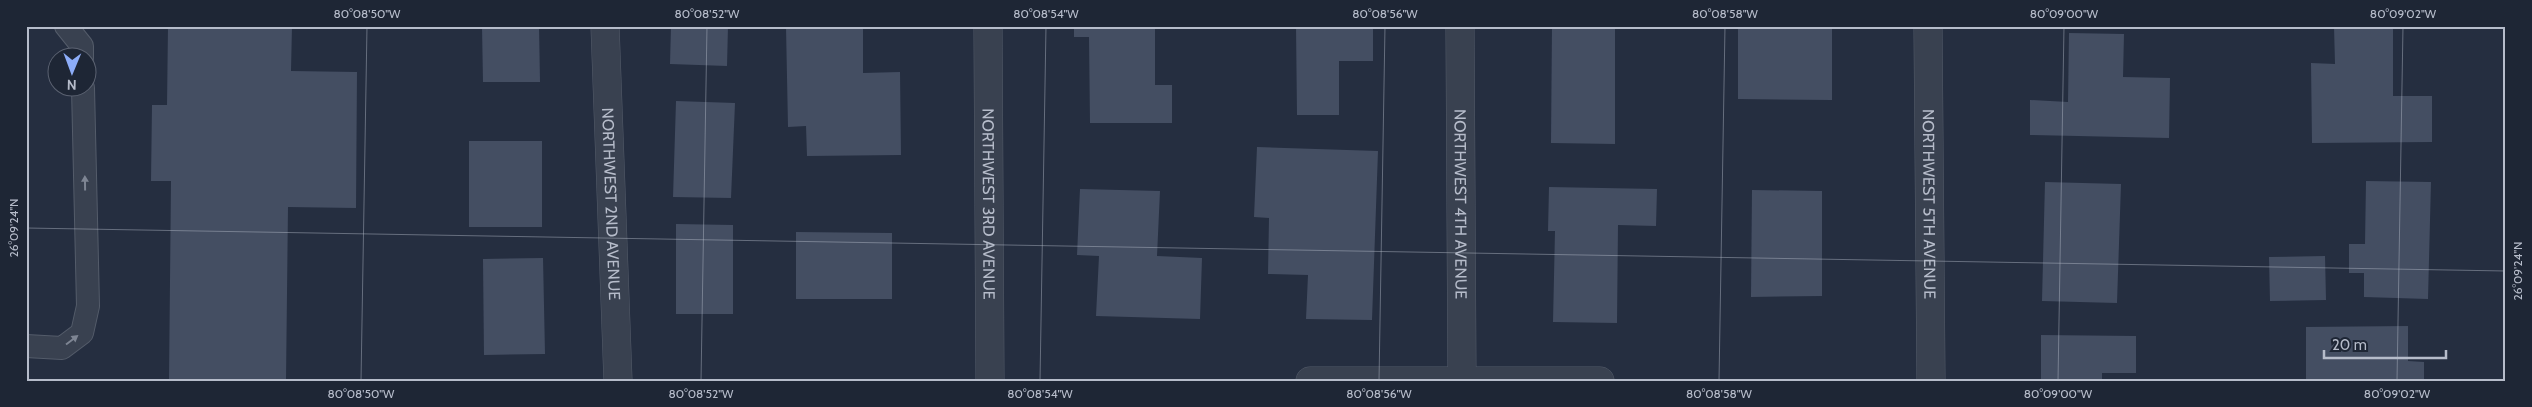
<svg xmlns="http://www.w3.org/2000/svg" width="2532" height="407" font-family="Cabin,sans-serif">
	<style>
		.building { fill: #444e62 }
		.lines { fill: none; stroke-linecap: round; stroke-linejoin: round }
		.service-casing { stroke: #545c6a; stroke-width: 24 }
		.minor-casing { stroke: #545c6a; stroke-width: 29 }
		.service { stroke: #394150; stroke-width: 22 }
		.minor { stroke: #394150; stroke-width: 28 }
		.oneway { fill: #7e8593 }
		.ticks { fill: none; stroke: #b6bcca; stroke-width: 1; stroke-opacity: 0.45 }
		.labels { text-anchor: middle; stroke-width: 4.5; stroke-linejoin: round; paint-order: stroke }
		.street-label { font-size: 16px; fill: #b6bcca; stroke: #1e2635 }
		.neatline { fill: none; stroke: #b6bcca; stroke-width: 2 }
		.ticks-label { font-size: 12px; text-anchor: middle; fill: #b6bcca }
	</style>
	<rect width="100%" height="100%" fill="#252e40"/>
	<g class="building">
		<polygon points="168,26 292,26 291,71 357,72 356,208 288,207 286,381 169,381 171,181 151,181 152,105 167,105"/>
		<polygon points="482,26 539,26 540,82 483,82"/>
		<polygon points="671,26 728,26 727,66 670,64"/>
		<polygon points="863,26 863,73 900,72 901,155 807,156 806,126 788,127 786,27"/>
		<polygon points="1074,26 1155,26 1155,85 1172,85 1172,123 1090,123 1089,37 1074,37"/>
		<polygon points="1296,26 1373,26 1373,61 1339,61 1339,115 1297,115"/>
		<polygon points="1552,26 1615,26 1615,144 1551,143"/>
		<polygon points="1738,26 1832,26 1832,100 1738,99"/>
		<polygon points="2334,26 2393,26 2393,96 2432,96 2432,142 2312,143 2311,63 2335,64"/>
		<polygon points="2069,33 2124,34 2123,77 2170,78 2169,138 2030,135 2030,100 2068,102"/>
		<polygon points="676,101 735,103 731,198 673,197"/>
		<rect x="469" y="141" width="73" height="86"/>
		<polygon points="1257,147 1378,151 1372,320 1306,319 1308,275 1268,274 1269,218 1254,217"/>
		<polygon points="2366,181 2431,182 2428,299 2364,297 2364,273 2349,273 2349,244 2365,244"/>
		<polygon points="2045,182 2121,184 2117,303 2042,301"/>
		<polygon points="1549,187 1657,189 1656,226 1618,225 1617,323 1553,322 1555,231 1548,231"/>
		<polygon points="1080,189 1160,191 1157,256 1202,258 1200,319 1096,316 1099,256 1077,255"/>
		<polygon points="1752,190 1822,191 1822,296 1751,297"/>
		<polygon points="676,224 733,225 733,314 676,314"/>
		<polygon points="796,232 892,233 892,299 796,299"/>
		<polygon points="2325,256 2326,300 2270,301 2269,257"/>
		<polygon points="543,258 545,354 484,355 483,259"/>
		<polygon points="2408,326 2408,361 2424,362 2424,381 2306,381 2306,327"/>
		<polygon points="2041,335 2136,336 2136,373 2102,373 2102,381 2041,381"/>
	</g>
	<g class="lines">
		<defs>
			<g id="service">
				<polyline points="66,26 82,46 82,58"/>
				<polyline points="26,346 62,348 82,333 88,306 83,88"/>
			</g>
			<g id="minor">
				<path id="s1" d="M 605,26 L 618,381"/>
				<path id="s2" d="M 988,26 L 990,381"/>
				<path id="s3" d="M 1460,26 L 1462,380"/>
				<path id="s4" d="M 1928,26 L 1931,381"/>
				<polyline points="1310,381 1600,381"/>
			</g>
		</defs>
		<use href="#service" class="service-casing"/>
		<use href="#minor" class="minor-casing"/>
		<use href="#service" class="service"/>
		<use href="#minor" class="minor"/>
	</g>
	<defs><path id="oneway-solid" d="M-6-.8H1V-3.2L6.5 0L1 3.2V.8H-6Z" transform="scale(1.25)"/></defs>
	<g class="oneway">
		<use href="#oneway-solid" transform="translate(85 183) rotate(-91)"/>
		<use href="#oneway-solid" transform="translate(72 340) rotate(-37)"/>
	</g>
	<path class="ticks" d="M 26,135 L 28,26M 26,228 L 2506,271M 361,381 L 367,26M 701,381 L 707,26M 1040,381 L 1046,26M 1379,381 L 1385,26M 1719,381 L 1725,26M 2058,381 L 2064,26M 2397,381 L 2403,26"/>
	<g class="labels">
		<g class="street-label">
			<text dy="6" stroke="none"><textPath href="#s3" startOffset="178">NORTHWEST 4TH AVENUE</textPath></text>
			<text dy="6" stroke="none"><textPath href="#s1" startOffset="178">NORTHWEST 2ND AVENUE</textPath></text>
			<text dy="6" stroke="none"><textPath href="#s2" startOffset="178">NORTHWEST 3RD AVENUE</textPath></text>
			<text dy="6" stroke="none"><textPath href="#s4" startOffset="178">NORTHWEST 5TH AVENUE</textPath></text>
		</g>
	</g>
	<rect width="2532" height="407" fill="none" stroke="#1e2635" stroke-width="55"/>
	<g transform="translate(72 72) rotate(181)"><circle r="24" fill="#1e2635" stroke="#5b6271"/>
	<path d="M0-4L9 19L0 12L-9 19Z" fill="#8dadf8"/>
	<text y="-8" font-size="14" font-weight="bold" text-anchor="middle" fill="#b6bcca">N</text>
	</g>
	<path d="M2324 350v8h122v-8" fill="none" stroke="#b6bcca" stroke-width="2.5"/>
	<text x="2332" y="350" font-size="15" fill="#b6bcca" stroke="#1e2635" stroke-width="4" paint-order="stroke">20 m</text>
	<rect x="28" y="28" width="2476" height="352" class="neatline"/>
	<g class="ticks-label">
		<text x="367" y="18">80°08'50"W</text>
		<text x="707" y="18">80°08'52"W</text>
		<text x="1046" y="18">80°08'54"W</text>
		<text x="1385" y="18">80°08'56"W</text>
		<text x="1725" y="18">80°08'58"W</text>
		<text x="2064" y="18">80°09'00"W</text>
		<text x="2403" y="18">80°09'02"W</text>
		<text transform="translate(14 228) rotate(-90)" y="4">26°09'24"N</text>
		<text transform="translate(2518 271) rotate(-90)" y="4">26°09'24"N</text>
		<text x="361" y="398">80°08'50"W</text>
		<text x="701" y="398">80°08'52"W</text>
		<text x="1040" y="398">80°08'54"W</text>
		<text x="1379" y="398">80°08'56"W</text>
		<text x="1719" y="398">80°08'58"W</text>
		<text x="2058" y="398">80°09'00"W</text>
		<text x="2397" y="398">80°09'02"W</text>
	</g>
</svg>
